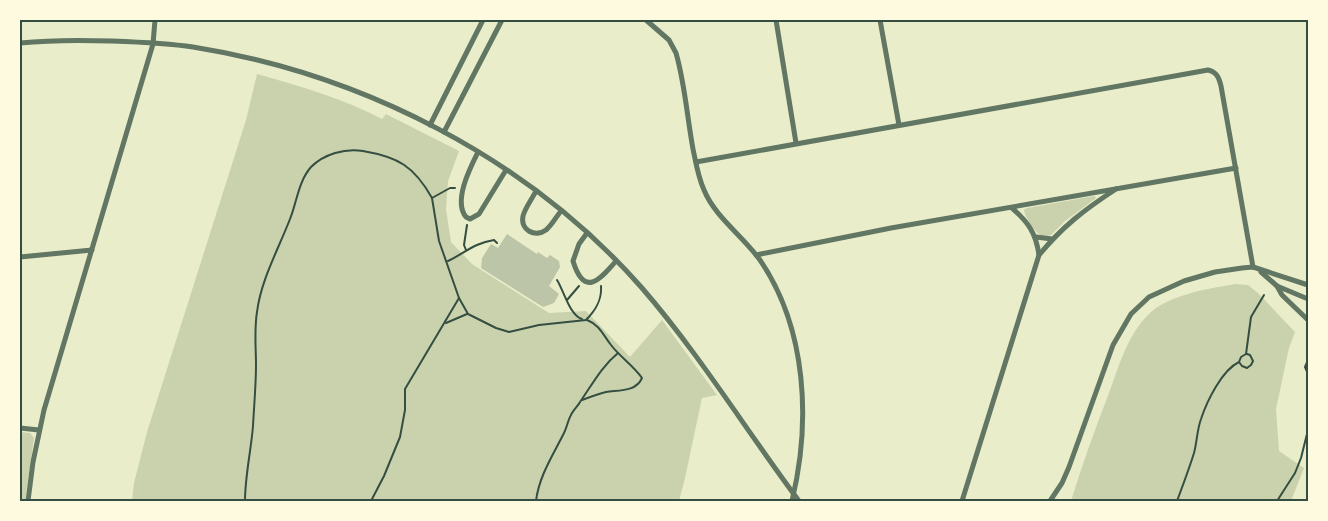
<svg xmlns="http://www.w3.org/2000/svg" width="1328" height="521" font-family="Montserrat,sans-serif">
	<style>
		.green { fill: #cad2ad }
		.building { fill: #bcc5a7 }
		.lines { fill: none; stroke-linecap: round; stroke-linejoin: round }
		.path { stroke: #344e41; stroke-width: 2 }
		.minor { stroke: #617663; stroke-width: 5 }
		.neatline { fill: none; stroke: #344e41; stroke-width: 2 }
	</style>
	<rect width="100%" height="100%" fill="#e9edc9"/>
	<g class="green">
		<path d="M 257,74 C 300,86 342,98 382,119 L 386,114 L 459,151 L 448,181 L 446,209 L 451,242 L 472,264 L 549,313 L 586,311 L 630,357 L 662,320 L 717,395 L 702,398 L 685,478 L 679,501 L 132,501 L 134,483 L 147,432 L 246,120 Z"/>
		<path d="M 1094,196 L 1096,197 L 1095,199 L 1065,221 L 1051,235 C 1047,236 1042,237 1039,234 C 1034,231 1024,215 1024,210 L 1027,208 Z"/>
		<path d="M 1236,284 L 1248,285 L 1258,293 L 1295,332 L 1289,348 L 1276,409 L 1279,451 L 1304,468 L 1291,501 L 1071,501 C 1082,465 1095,429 1109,393 C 1119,366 1127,336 1148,315 C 1167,295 1210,288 1236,284 Z"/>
		<polygon points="20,432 30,433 34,438 25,501 21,501 20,493"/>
	</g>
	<polygon class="building" points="507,234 537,254 538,252 547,258 550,255 559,261 560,267 549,286 559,294 554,303 543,307 481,268 482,258 491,244 498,248"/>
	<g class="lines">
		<g class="path">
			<path d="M 455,188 L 450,188 L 432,198 L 439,241 L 459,298 L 468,314 L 496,328 L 509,332 L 539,325 L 586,320 C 596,310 602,300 601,286"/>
			<polyline points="466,250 464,245 467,225"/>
			<path d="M 448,261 C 465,253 474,243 494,240 L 497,243"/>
			<path d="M 557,280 C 564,291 570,316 582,319"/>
			<polyline points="567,300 579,286"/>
			<polyline points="446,323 467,314"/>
			<polyline points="1308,360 1305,367 1308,374"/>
			<polyline points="1239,362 1242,366 1247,368 1251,365 1253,361 1250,355 1247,354"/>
			<path d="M 582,400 C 590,397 598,394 606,392 C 619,390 636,392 642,378 C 633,365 620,357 611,345 C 603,335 600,325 587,320"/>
			<path d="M 245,501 C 245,476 251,451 253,426 C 254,406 256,385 256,365 C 256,348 254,330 257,312 C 261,280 278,250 290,219 C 297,202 298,182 311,167 C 324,154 345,148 363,151 C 398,157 414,166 432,198"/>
			<polyline points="371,501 384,476 400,437 405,410 405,389 459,298"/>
			<path d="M 536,501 C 539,476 553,455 564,433 C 567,427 568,420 571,415 C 573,410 578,406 580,402 C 592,385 601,367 618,353"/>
			<path d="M 1177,501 C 1183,485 1189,469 1194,453 C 1197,442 1197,430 1201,419 C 1207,401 1222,370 1239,362 L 1241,357 L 1246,354 L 1251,317 L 1264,295"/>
			<polyline points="1277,501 1295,473 1301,458 1308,430"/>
		</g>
		<g class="minor">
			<path d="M 646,20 L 669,40 L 676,53 C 685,84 687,117 693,149 C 696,163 698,177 704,190 C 715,217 743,236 760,260 C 807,329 811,422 792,501"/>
			<polyline points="776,20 796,143"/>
			<polyline points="880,20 899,125"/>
			<path d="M 20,43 C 50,40 81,40 111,41 C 138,42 166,43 193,47 C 362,74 528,158 642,288 C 700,355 746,430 799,501"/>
			<polyline points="430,125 483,20"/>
			<polyline points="444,132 502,20"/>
			<path d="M 478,152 C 470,168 453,201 466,217 L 470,219 L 479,214 L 506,170"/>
			<path d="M 696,162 L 1208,70 C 1217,72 1219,78 1221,86 L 1253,267"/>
			<path d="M 536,191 C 532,199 525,208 523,216 C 520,230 535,238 546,230 C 552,225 556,217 561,211"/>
			<path d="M 1012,208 C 1028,222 1036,233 1039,255"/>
			<path d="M 587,233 L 579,244 L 573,261 C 584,297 599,281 616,261"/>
			<polyline points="1036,237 1052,239"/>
			<polyline points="756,255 891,228 1236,168"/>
			<polyline points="20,257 92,250"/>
			<polyline points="1261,272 1277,286 1308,299"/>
			<polyline points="1277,286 1282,295 1308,320"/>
			<polyline points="20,428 39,430"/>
			<polyline points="28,501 33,462 44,410 153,44 155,20"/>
			<path d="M 962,501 L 1039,255 C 1063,226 1084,210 1116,189"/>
			<polyline points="1050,501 1062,483 1069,467 1113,345 1131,314 1149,297 1184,281 1215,272 1242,268 1253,267 1308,285"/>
		</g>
	</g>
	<rect width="1328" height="521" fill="none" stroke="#fefae0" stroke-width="42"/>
	<rect x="21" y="21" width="1286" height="479" class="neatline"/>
</svg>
